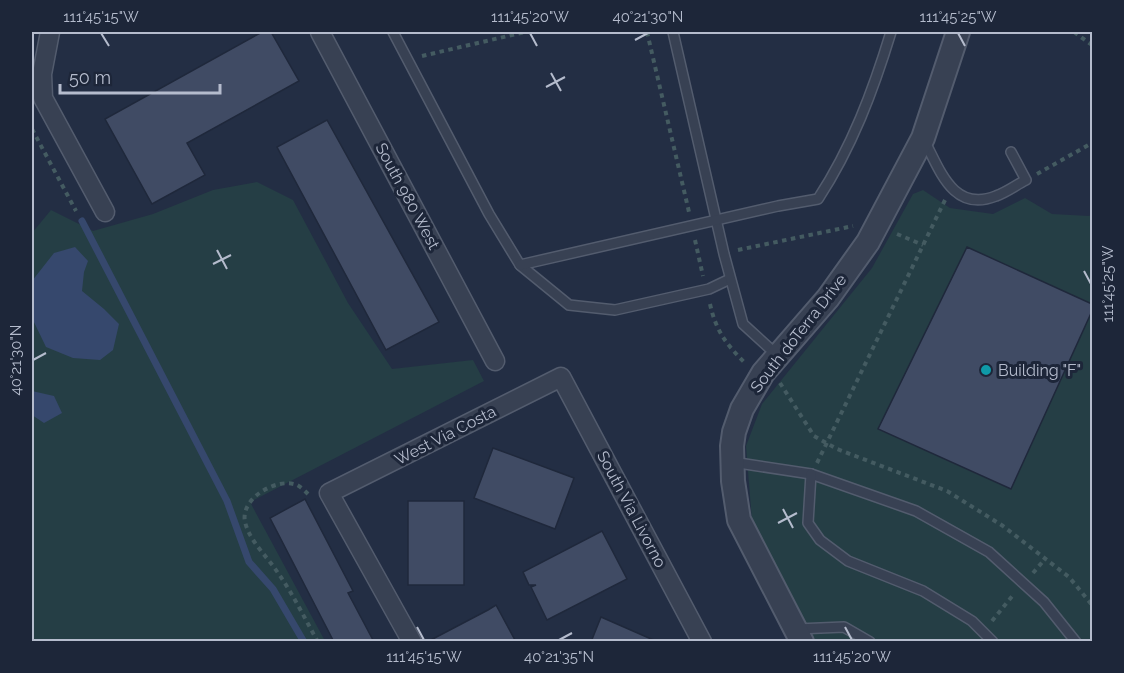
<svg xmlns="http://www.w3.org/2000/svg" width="1124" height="673" font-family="Raleway,sans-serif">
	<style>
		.green { fill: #253e45 }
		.water { fill: #36486d }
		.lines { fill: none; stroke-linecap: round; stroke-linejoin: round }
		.stream { stroke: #36486d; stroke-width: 7 }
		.building { fill: #404b64; stroke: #1f283b; stroke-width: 1.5 }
		.service-casing { stroke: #535c6e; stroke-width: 12 }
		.minor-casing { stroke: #535c6e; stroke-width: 21 }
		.tertiary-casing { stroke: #535c6e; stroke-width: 26 }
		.path { stroke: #445b61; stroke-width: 4; stroke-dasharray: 4.5 4.5; stroke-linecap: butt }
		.service { stroke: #384153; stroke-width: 9 }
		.minor { stroke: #384153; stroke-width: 18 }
		.tertiary { stroke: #384153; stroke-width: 22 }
		.ticks { fill: none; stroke: #b5bccd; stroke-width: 2 }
		.culture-dot { fill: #0f9aa8; stroke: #1d2639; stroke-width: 2 }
		.labels { text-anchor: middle; stroke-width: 6; stroke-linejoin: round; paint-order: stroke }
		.street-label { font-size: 16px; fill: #b5bccd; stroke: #1d2639 }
		.poi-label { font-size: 16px; fill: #b5bccd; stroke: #1d2639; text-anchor: start }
		.neatline { fill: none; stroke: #b5bccd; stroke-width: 2 }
		.ticks-label { font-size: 15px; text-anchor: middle; fill: #b5bccd }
	</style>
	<rect width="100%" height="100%" fill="#232e44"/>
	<g class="green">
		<polygon points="257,182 293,200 348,303 392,369 473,360 484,381 250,502 325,641 32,642 32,233 51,210 93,231 153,214 213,190"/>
		<polygon points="923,190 950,208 993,214 1025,198 1052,214 1089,216 1092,214 1092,641 814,641 752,521 746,446 762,404 872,268 913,194"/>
	</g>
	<g class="water">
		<polygon points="75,247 88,261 84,272 82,291 104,309 119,324 113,350 100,360 73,358 46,347 32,318 32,281 54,253"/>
		<polygon points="32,391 54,396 62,413 44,423 32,415"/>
	</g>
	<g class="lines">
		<polyline class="stream" points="82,221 227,501 249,562 273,589 304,642"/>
	</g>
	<g class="building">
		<polygon points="262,32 271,32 299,81 187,143 205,175 152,204 105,119"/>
		<polygon points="327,120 439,322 386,350 277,147"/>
		<polygon points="967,247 1092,304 1092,311 1011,489 878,429"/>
		<polygon points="493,448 574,478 555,529 474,498"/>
		<polygon points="305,499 353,591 348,593 374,642 334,642 270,518"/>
		<rect x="408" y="501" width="56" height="84"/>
		<polygon points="602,531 627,579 547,620 531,587 536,585 529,585 523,572"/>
		<polygon points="496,605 516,642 427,642 488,610"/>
		<polygon points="601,617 658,642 591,642"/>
	</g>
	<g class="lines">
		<defs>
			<g id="service">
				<polyline points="393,32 489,214 520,265 569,305 615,310 709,289 730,279"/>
				<polyline points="673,32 724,254 743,324 777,355"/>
				<path d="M 924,140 C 940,170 953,213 996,196 C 1007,192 1016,185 1026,180 L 1011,152"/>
				<path d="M 520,265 L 778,206 L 818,199 C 852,147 873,91 891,32"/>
				<polyline points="732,462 811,474 916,511 989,552 1044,602 1076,642"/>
				<polyline points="811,474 808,523 820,540 848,561 923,591 972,621 993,642"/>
				<polyline points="797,629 844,627 870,642"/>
			</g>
			<g id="minor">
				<polyline points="50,32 42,74 43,98 105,212"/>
				<polyline points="320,32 495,361"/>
				<polyline points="412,642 329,493 561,377 702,642"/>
			</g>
			<polyline id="tertiary" points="802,642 739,520 733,481 732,446 734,432 742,409 763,373 828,298 868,242 923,138 958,32"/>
		</defs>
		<use href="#service" class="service-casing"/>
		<use href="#minor" class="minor-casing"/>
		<use href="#tertiary" class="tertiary-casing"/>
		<g class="path">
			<polyline points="647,32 689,212"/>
			<polyline points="1074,32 1092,45"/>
			<polyline points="422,56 525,32"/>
			<polyline points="32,129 76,211"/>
			<polyline points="1037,174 1092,143"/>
			<polyline points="897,234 923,245"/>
			<polyline points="695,240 703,276"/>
			<polyline points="738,250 853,226"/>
			<path d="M 710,304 C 716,331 726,344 745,363"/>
			<polyline points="780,383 814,436 837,449 947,491 1003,526 1069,577 1092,605"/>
			<polyline points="817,463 945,200"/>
			<path d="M 308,494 C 305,491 301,487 297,485 C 277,477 240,498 245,522 C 250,542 267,556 278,573 C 293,594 305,619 318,642"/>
			<polyline points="1033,573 1045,559"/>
			<polyline points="992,621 1014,594"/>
		</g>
		<use href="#service" class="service"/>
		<use href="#minor" class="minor"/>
		<use href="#tertiary" class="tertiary"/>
	</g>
	<path class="ticks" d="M 101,33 L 109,46M 530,33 L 537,46M 958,33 L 965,46M 635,40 L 648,33M 551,73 L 561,91M 546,87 L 565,77M 217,250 L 227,269M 213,264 L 231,255M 1084,271 L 1091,284M 33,360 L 46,353M 783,509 L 793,528M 778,523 L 797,513M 417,627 L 424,640M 845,627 L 852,640M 559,640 L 572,633"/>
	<circle class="culture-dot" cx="986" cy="370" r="6"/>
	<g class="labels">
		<g class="street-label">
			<text transform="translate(408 196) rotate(62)" y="6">South 980 West</text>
			<text transform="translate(798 333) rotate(-52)" y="6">South doTerra Drive</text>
			<text transform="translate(445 435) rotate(-27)" y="6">West Via Costa</text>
			<text transform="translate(632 509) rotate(62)" y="6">South Via Livorno</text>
		</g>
		<g class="poi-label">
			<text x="998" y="376">Building "F"</text>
		</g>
	</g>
	<rect width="1124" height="673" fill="none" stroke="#1d2639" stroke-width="66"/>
	<path d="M60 84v9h160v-9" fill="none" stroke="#b5bccd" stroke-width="3"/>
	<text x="69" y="84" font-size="18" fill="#b5bccd" stroke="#1d2639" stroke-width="4.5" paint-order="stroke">50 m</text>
	<rect x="33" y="33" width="1058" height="607" class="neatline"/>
	<g class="ticks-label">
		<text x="101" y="22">111°45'15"W</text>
		<text x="530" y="22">111°45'20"W</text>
		<text x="648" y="22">40°21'30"N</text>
		<text x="958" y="22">111°45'25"W</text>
		<text transform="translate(1108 284) rotate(-90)" y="5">111°45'25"W</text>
		<text transform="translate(16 360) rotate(-90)" y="5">40°21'30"N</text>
		<text x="424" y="662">111°45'15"W</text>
		<text x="559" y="662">40°21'35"N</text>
		<text x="852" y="662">111°45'20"W</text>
	</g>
</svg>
